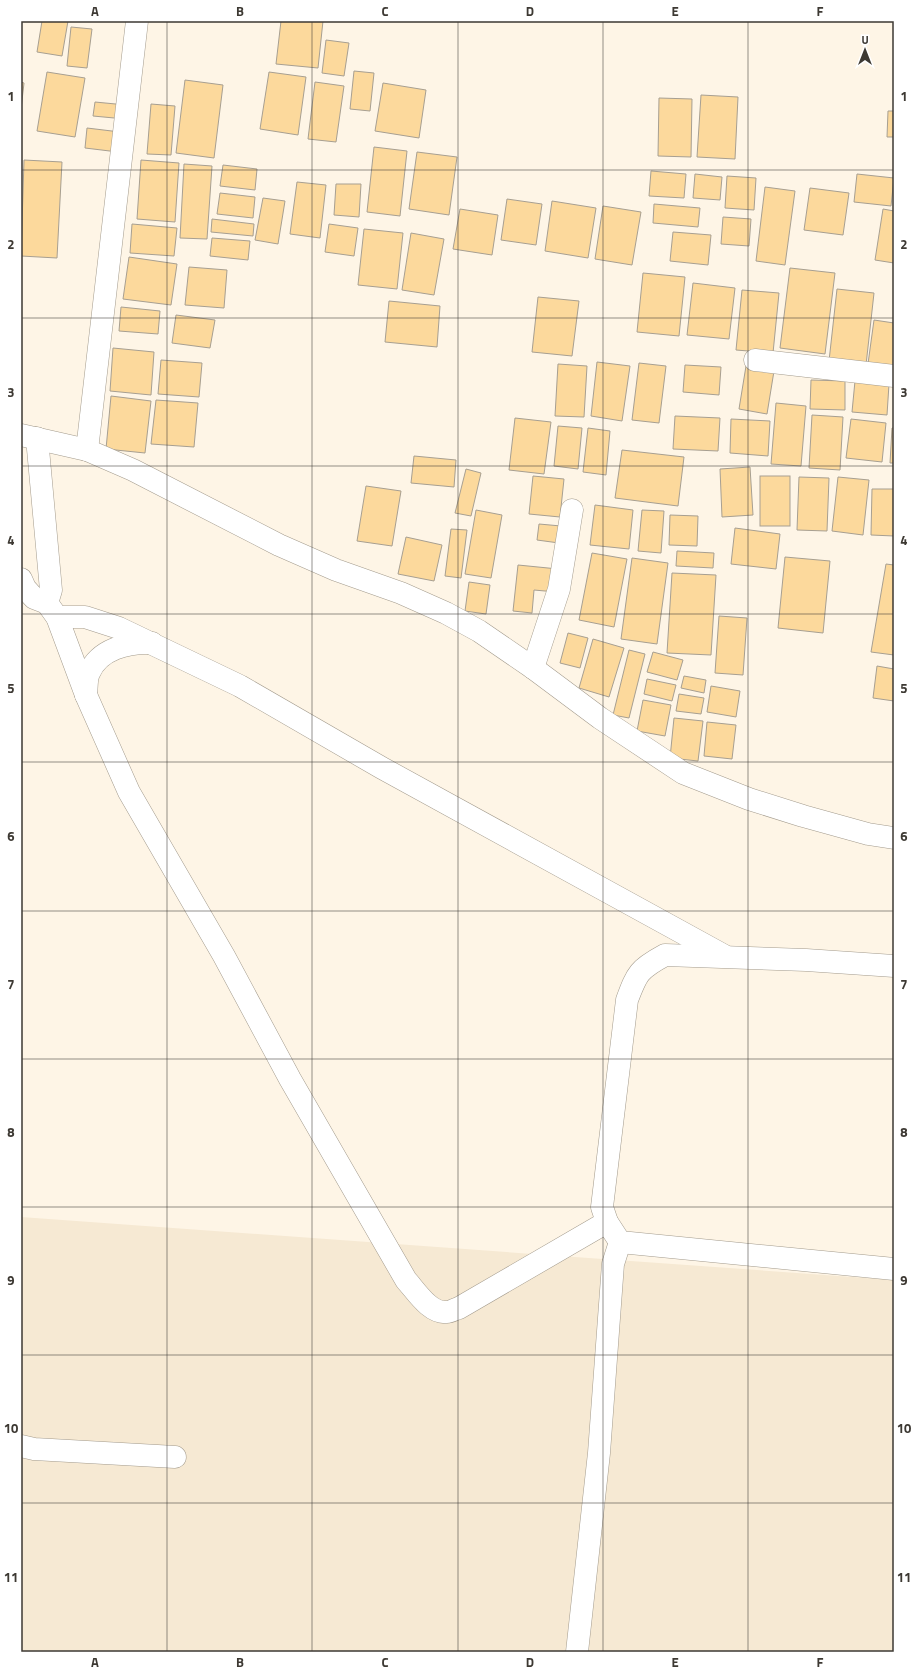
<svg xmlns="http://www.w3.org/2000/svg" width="915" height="1673" font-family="'Titillium Web',sans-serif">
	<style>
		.built { fill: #f6e9d3 }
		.building { fill: #fcd99c; stroke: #a79f91 }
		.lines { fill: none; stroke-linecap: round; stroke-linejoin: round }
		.minor-casing { stroke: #a39b8d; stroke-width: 23 }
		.minor { stroke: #fff; stroke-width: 22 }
		.grid { fill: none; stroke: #3d3933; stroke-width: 1; stroke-opacity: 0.55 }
		.neatline { fill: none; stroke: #3d3933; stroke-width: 1.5 }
		.grid-label { font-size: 13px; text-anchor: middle; font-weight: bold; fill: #3d3933 }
	</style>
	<rect width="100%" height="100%" fill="#fef5e6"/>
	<polygon class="built" points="21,1217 894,1280 894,1652 21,1652"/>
	<g class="building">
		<polygon points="42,21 68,21 62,56 37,52"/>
		<polygon points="281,21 323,21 318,68 276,64"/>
		<polygon points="71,27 92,29 87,68 67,66"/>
		<polygon points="326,40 349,43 344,76 322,73"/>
		<polygon points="354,71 374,73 370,111 350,109"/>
		<polygon points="47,72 85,78 75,137 37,131"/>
		<polygon points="269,72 306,77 298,135 260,129"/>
		<polygon points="185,80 223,85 214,158 176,153"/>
		<polygon points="21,82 24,83 21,109"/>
		<polygon points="315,82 344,86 336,142 308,139"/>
		<polygon points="383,83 426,90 419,138 375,131"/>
		<polygon points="701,95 738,97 735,159 697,157"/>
		<polygon points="659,98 692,99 691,157 658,156"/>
		<polygon points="95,102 126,105 125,119 93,116"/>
		<polygon points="151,104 175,106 171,155 147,154"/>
		<polygon points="888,111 894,111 894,137 887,137"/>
		<polygon points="87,128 120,132 118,152 85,148"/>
		<polygon points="374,147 407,151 400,216 367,212"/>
		<polygon points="417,152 457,157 449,215 409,209"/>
		<polygon points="24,160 62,162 57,258 21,256"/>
		<polygon points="141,160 179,163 175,222 137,219"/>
		<polygon points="184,164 212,166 207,239 180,238"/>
		<polygon points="223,165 257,169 255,190 220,186"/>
		<polygon points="651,171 686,174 684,198 649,196"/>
		<polygon points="695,174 722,177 720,200 693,198"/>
		<polygon points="857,174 894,178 891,206 854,202"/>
		<polygon points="727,176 756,178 754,210 725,208"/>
		<polygon points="297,182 326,185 320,238 290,234"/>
		<polygon points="336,184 361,184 359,217 334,215"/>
		<polygon points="765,187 795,191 785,265 756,261"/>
		<polygon points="810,188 849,193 843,235 804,230"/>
		<polygon points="220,193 255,197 253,218 217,214"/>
		<polygon points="263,198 285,201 278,244 255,240"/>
		<polygon points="507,199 542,204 536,245 501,240"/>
		<polygon points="552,201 596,208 588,258 545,251"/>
		<polygon points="654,204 700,208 698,227 653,223"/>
		<polygon points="603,206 641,212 632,265 595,259"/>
		<polygon points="460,209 498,215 492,255 453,249"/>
		<polygon points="883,209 894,211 894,263 875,260"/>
		<polygon points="723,217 751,219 749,246 721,244"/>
		<polygon points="212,219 254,224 253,236 211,232"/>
		<polygon points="132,224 177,228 174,256 130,253"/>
		<polygon points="329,224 358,228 354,256 325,252"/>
		<polygon points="364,229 403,233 397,289 358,285"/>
		<polygon points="673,232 711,235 708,265 670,261"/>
		<polygon points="411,233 444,239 434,295 402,290"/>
		<polygon points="212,238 250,241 248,260 210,256"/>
		<polygon points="129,257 177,264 171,305 123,299"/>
		<polygon points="189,267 227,270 224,308 185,305"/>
		<polygon points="790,268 835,273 825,354 780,348"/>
		<polygon points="643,273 685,277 679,336 637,332"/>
		<polygon points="693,283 735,288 729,339 687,335"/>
		<polygon points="837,289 874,293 866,365 829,361"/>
		<polygon points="742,290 779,293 773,353 736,350"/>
		<polygon points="538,297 579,301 572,356 532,352"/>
		<polygon points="389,301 440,306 437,347 385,342"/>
		<polygon points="121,307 160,311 158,334 119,331"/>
		<polygon points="176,315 215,320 210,348 172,343"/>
		<polygon points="874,320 894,323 894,375 867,371"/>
		<polygon points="113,348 154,352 151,395 110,391"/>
		<polygon points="161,360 202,363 199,397 158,394"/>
		<polygon points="597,362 630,366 622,421 591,416"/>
		<polygon points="639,363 666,366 659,423 632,420"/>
		<polygon points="558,364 587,366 584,417 555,416"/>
		<polygon points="685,365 721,367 719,395 683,392"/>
		<polygon points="746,366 774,371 767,414 739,409"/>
		<polygon points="811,380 845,381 845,410 810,409"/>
		<polygon points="855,381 889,384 887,415 852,412"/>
		<polygon points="111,396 151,401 145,453 106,449"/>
		<polygon points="156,400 198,403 194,447 151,444"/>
		<polygon points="776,403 806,406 801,466 771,464"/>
		<polygon points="812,415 843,417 840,470 809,468"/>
		<polygon points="675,416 720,418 718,451 673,449"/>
		<polygon points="515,418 551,422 544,474 509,470"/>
		<polygon points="731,419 770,421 768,456 730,453"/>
		<polygon points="851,419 886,423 882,462 846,458"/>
		<polygon points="558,426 582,428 578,469 554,466"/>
		<polygon points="588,428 610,431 606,475 583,472"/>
		<polygon points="892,428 894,428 894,463 890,463"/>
		<polygon points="622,450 684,457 678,506 615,498"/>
		<polygon points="414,456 456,460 454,487 411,483"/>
		<polygon points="750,467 753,515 722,517 720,469"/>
		<polygon points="466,469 481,473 471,516 455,513"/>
		<polygon points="533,476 564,479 560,517 529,514"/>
		<rect x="760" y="476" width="30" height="50"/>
		<polygon points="799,477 829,478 827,531 797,530"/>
		<polygon points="838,477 869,480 863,535 832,531"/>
		<polygon points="366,486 401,491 392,546 357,541"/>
		<polygon points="872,489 894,489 894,536 871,535"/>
		<polygon points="595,505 633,510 629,549 590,545"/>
		<polygon points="476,510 502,515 491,578 465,574"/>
		<polygon points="642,510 664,511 661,553 638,551"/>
		<polygon points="670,515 698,516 697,546 669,545"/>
		<polygon points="539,524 561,526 559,543 537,540"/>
		<polygon points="735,528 780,534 776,569 731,564"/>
		<polygon points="451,529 467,530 461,578 445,576"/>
		<polygon points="406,537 442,545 434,581 398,574"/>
		<polygon points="677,551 714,553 713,568 676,566"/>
		<polygon points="592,553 627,559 614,627 579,620"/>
		<polygon points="785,557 830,561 823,633 778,628"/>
		<polygon points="632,558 668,563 657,644 621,639"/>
		<polygon points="886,564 894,565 894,655 871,652"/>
		<polygon points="518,565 558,569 556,592 534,590 532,613 513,611"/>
		<polygon points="672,573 716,575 711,655 667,653"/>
		<polygon points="469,582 490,585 486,614 465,611"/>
		<polygon points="719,616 747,618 743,675 715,673"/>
		<polygon points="568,633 588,638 580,668 560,663"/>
		<polygon points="593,639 624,648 609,697 579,688"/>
		<polygon points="629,650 645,654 629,718 613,715"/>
		<polygon points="653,652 683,660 677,680 647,672"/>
		<polygon points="877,666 894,669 894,701 873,698"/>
		<polygon points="684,676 706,680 704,693 681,688"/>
		<polygon points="647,679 676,685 672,701 644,694"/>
		<polygon points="711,686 740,691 736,717 707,712"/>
		<polygon points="679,694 704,698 701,714 676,711"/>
		<polygon points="643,700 671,705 665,736 637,731"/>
		<polygon points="674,718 703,721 698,761 670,758"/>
		<polygon points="707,722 736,725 732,759 704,756"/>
	</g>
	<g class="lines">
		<defs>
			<g id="minor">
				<polyline points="755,360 894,376"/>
				<polyline points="21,435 87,450 133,470 279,545 336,570 401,593 446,613 479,631 533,668 600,718 683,773 749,799 803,816 868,834 894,838"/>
				<polyline points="37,438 51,590 47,603"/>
				<polyline points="87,450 137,21"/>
				<path d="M 21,579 L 25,588 L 34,598 L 47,603 L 57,617 L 86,695 L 129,792 L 224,956 L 290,1079 L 406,1280 C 416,1291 430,1314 447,1312 C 451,1312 455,1309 459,1308 L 607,1222"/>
				<polyline points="57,617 85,617 119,628 240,686 382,768 723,955"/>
				<polyline points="533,668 559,589 572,510"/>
				<path d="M 86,695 C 87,688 86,679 89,673 C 99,649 128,642 152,643"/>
				<path d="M 894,966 L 806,960 L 665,955 C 639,969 637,973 627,1000 L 602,1207 L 607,1222 L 620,1242 L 894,1269"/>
				<polyline points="21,1446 34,1449 175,1457"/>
				<polyline points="577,1652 599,1453 613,1264 620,1242"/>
			</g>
		</defs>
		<use href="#minor" class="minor-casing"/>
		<use href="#minor" class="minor"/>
	</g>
	<path class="grid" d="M 167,21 L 167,1652M 312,21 L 312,1652M 458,21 L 458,1652M 603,21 L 603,1652M 748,21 L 748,1652M 21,170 L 894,170M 21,318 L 894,318M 21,466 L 894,466M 21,614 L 894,614M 21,762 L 894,762M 21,911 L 894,911M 21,1059 L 894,1059M 21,1207 L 894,1207M 21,1355 L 894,1355M 21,1503 L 894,1503"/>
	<rect width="915" height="1673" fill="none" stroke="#ffffff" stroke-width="44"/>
	<g transform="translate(865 50)" stroke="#ffffff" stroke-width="3" paint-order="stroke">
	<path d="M0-3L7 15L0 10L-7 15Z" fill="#3d3933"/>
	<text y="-6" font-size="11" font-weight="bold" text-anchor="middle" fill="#3d3933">U</text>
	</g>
	<rect x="22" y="22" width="871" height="1629" class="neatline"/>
	<g class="grid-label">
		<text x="95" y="16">A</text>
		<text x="240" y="16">B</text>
		<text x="385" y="16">C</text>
		<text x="530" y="16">D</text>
		<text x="675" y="16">E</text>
		<text x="820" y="16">F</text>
		<text x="11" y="101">1</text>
		<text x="904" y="101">1</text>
		<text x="11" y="249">2</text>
		<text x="904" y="249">2</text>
		<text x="11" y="397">3</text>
		<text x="904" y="397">3</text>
		<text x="11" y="545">4</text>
		<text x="904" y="545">4</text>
		<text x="11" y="693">5</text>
		<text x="904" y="693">5</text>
		<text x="11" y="841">6</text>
		<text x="904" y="841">6</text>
		<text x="11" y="989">7</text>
		<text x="904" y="989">7</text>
		<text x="11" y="1137">8</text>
		<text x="904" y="1137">8</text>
		<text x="11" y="1285">9</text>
		<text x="904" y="1285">9</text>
		<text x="11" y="1433">10</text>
		<text x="904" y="1433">10</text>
		<text x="11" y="1582">11</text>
		<text x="904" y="1582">11</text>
		<text x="95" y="1667">A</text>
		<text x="240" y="1667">B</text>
		<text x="385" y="1667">C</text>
		<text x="530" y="1667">D</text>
		<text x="675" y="1667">E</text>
		<text x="820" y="1667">F</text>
	</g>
</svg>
